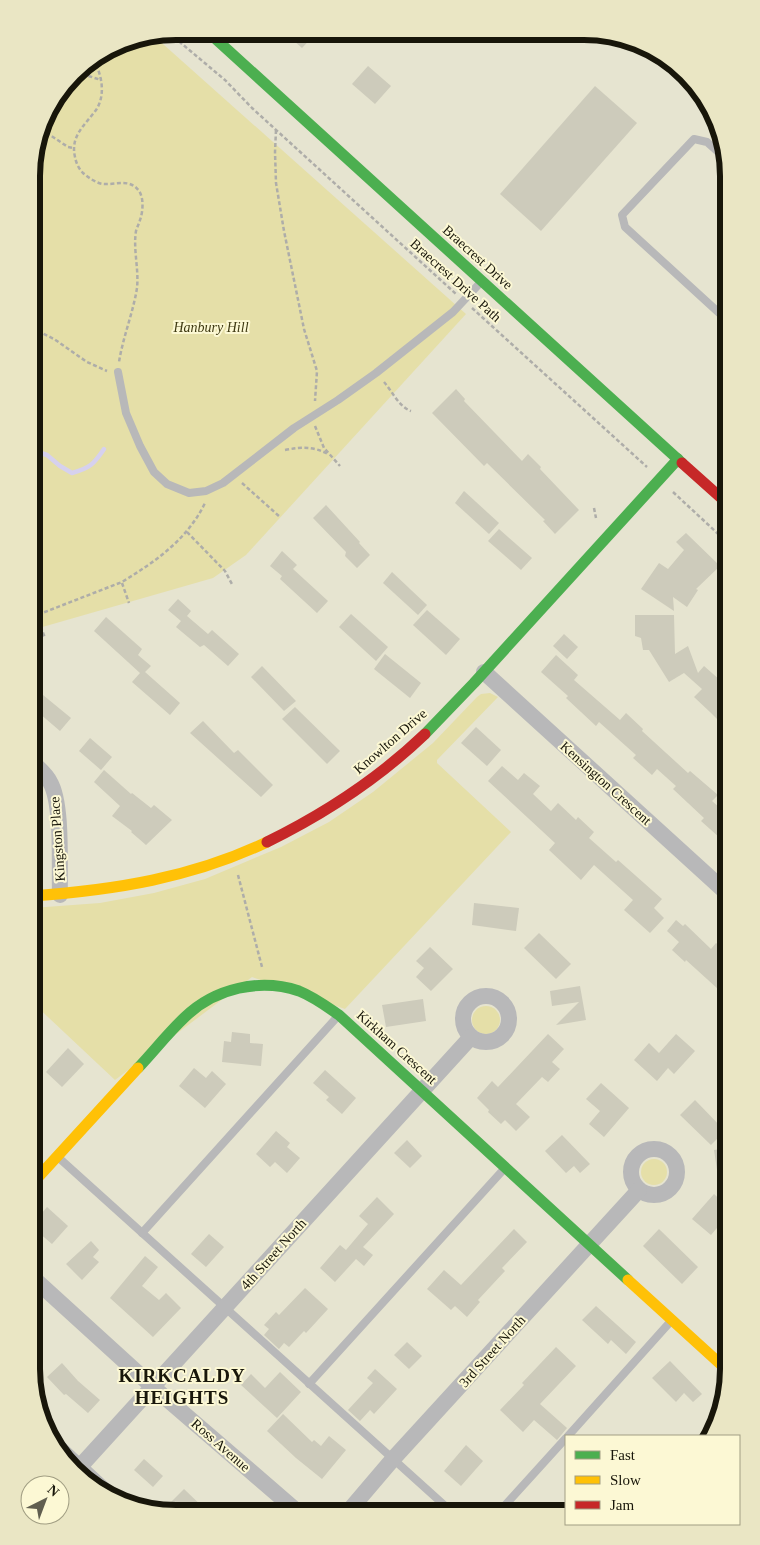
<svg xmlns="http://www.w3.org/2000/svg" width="760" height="1545" font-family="Georgia,serif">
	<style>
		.green { fill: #e5dfa8 }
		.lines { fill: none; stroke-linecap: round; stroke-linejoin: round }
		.stream { stroke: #d6d1ee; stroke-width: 4.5 }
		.building { fill: #cdcbbb }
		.path { stroke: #aeada9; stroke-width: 2.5; stroke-dasharray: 4 2.5; stroke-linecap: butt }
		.lane { stroke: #b8b8b9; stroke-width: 8 }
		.street { stroke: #b8b8b9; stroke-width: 16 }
		.fast { stroke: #4caf50; stroke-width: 11 }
		.slow { stroke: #ffc107; stroke-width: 11 }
		.jam { stroke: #c62828; stroke-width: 11 }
		.labels { text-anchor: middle; stroke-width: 4; stroke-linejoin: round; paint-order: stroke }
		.street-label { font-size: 14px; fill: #18160a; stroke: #fcf8d4 }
		.park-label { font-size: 14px; font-style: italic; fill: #3e3912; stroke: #fcf8d4 }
		.district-label { font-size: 19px; font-weight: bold; letter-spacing: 1px; fill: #18160a; stroke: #fcf8d4 }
		.rim { fill: none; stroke: #18160a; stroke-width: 6 }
	</style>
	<rect width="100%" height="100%" fill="#e6e4d0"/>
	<g class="green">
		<polygon points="154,36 466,314 246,555 213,578 32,630 32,157 46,112 80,67 121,42"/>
		<polygon points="490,693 498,697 437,760 437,763 511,832 345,1009 252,977 115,1080 32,1002 32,908 100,903 154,893 205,879 281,847 329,822 373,792 433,743 477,697 481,694"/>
		<circle cx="486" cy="1020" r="14"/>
		<circle cx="654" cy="1172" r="13"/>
	</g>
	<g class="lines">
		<path class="stream" d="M 32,450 L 47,455 L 60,466 L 72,473 C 90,468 94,464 104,449"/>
	</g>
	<g class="building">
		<polygon points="284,32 317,32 302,48"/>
		<polygon points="368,66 391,86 375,104 352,84"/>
		<polygon points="595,86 637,123 541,231 500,194"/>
		<polygon points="456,389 465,399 464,401 522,461 528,454 541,467 540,469 579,510 555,534 543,521 545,520 487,463 484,466 432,413"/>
		<polygon points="464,491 499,523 489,534 455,503"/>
		<polygon points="326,505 360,542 359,543 370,555 357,568 345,556 346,552 313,518"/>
		<polygon points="499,529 532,558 521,570 488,541"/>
		<polygon points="686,533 720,566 696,589 698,590 687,607 673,597 674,611 641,589 659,563 668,569 684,550 676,542"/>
		<polygon points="282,551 297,565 293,569 328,601 317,613 280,579 282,576 270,566"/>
		<polygon points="392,572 427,605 418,615 383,583"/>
		<polygon points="178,599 191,611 187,616 208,634 212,630 239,654 228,666 204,645 200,647 176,627 181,621 168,610"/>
		<polygon points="427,610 460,639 446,655 413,625"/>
		<polygon points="351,614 388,647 376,661 339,627"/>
		<polygon points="635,615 674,615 675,654 688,646 698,673 704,666 729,688 729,731 710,712 694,697 702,689 684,673 669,682 649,650 643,650 641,638 635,636"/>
		<polygon points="106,617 142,649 138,655 151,666 145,672 180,703 170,715 132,682 140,673 94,631"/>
		<polygon points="564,634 578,647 567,659 553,646"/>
		<polygon points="385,654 421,683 410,698 374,669"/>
		<polygon points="556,655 578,675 574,680 620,720 626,713 643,729 642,731 688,773 690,771 718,795 712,801 729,816 729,846 701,821 704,818 673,789 676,786 657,769 652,775 633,758 636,755 599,722 596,726 566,698 568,696 541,672"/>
		<polygon points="262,666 296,701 284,711 251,677"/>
		<polygon points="32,686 71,718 60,731 32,707"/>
		<polygon points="295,707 340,751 327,764 282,719"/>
		<polygon points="203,721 234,753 238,750 273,785 261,797 190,733"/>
		<polygon points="476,727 501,750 487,766 461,743"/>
		<polygon points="90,738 112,757 101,770 79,751"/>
		<polygon points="502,766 518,780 524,773 540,786 533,794 551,811 558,803 576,820 578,817 594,832 589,838 616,862 618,860 662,899 654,908 664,918 650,933 624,910 633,900 594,865 581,880 549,850 555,843 488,781"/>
		<polygon points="104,770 131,794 132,793 151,808 154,805 172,820 146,845 131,832 132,831 112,816 120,806 94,782"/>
		<polygon points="474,903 519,908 516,931 472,925"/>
		<polygon points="676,920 683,926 685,924 711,949 716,943 729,954 729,958 723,964 729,969 729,999 686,960 685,962 672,950 679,942 667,931"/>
		<polygon points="539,933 571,964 556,979 524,948"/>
		<polygon points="430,947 453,969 431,991 416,977 424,968 416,961"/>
		<polygon points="580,986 586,1020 556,1025 579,1002 552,1006 550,991"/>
		<polygon points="423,999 426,1021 386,1027 382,1005"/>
		<polygon points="232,1032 250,1034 250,1043 263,1044 261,1066 222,1062 224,1041 231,1042"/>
		<polygon points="548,1034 564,1049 552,1062 560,1069 548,1082 542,1077 516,1104 530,1117 516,1131 505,1120 501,1124 488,1112 489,1110 477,1098 492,1081 498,1087"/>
		<polygon points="676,1034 695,1051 674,1074 668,1068 657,1081 634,1060 649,1043 659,1053"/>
		<polygon points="68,1048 84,1064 62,1087 46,1072"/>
		<polygon points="194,1068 206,1078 212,1071 226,1084 205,1108 179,1086"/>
		<polygon points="325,1070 356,1098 342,1114 326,1100 329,1097 313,1083"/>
		<polygon points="601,1083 629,1108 604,1137 589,1124 600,1111 586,1099"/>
		<polygon points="695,1100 725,1131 711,1145 680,1115"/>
		<polygon points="276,1131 290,1143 287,1147 300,1158 287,1173 275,1162 270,1167 256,1154"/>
		<polygon points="562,1135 590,1164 580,1173 574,1166 566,1173 545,1151"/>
		<polygon points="407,1140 422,1156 410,1168 394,1153"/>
		<polygon points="728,1148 728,1196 721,1196 714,1150"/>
		<polygon points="714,1194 728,1207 728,1215 711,1235 692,1219"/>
		<polygon points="377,1197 394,1214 363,1247 373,1255 364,1266 356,1259 335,1282 320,1268 340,1245 346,1250 368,1224 359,1216"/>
		<polygon points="47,1207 68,1226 52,1244 31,1226"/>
		<polygon points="514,1229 527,1242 502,1268 505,1271 478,1300 480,1302 467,1317 455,1306 451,1310 427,1289 444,1270 461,1285"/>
		<polygon points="659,1229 698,1267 682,1284 643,1246"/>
		<polygon points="209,1234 224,1247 206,1267 191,1254"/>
		<polygon points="91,1241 99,1250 93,1257 99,1262 82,1280 66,1264"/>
		<polygon points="145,1256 158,1267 142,1286 159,1300 166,1293 181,1308 153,1337 110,1298"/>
		<polygon points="305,1288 328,1309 306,1333 304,1331 289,1347 284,1343 279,1349 264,1335 269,1329 264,1325 276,1312 279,1315"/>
		<polygon points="596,1306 636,1342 626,1354 611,1340 608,1344 582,1320"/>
		<polygon points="407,1342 422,1356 409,1369 394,1355"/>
		<polygon points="556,1347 576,1366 540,1404 567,1428 557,1440 534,1420 523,1432 500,1410 524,1385 522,1383"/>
		<polygon points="670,1361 702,1394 693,1402 684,1393 676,1402 652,1378"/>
		<polygon points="62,1363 78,1381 100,1400 88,1413 66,1394 64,1395 47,1377"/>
		<polygon points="375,1369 397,1389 374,1414 370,1410 360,1421 348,1410 373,1383 367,1378"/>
		<polygon points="280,1372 301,1392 277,1418 241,1385 251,1374 265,1388"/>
		<polygon points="283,1414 312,1442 314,1440 321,1446 329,1436 346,1450 322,1479 296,1458 267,1431"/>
		<polygon points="466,1445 483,1461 461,1486 444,1471"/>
		<polygon points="144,1459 163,1476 153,1487 134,1470"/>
		<polygon points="184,1489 209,1513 182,1513 171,1502"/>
	</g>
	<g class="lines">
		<g class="path">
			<polyline points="169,33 225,80 252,108 456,294"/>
			<path d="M 93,59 C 102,74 106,95 96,110 C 85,125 70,136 75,157 C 76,163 79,169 83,173 C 89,178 96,183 103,184 C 116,185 130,178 139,191 C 144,198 143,212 140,220 C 139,224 137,227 136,231 C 133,249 139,269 137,288 C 133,313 123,337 119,362"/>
			<polyline points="76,72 101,80"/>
			<polyline points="41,129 68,147 74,148"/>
			<polyline points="276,130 275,152 276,183 284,231 304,329 317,371 315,401"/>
			<polyline points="472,308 647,467"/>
			<polyline points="32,328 54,339 87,362 107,371"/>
			<path d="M 384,382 C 392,391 399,407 411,411"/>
			<polyline points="315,426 324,448 340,466"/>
			<path d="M 285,450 C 301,447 313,446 328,454"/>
			<polyline points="242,483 280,517"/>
			<polyline points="673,492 729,544"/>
			<polyline points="594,508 596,518"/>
			<polyline points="187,532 225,571 233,586"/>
			<polyline points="122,583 129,603"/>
			<polyline points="33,616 40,625 45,638"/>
			<path d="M 32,617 L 122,582 C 156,561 187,540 205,503"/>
			<polyline points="238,875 262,967"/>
		</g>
		<g class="lane">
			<polyline points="726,159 707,142 694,139 622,215 625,227 729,322"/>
			<polyline points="118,372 126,413 140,446 154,472 167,484 189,493 206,491 223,483 294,428 338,400 376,373 453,312 481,282"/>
			<polyline points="59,1158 453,1513"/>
			<polyline points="142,1233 338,1016"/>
			<polyline points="309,1384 504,1169"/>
			<polyline points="568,1436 671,1321"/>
			<polyline points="55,1439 113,1493"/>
			<polyline points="498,1513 566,1438"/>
		</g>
		<g class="street">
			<polyline points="484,672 729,895"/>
			<path d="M 32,762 C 39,768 46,774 50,782 C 63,804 59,867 60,895"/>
			<circle cx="486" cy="1019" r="23"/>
			<circle cx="654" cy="1172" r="23"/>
			<polyline points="31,1276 153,1387 299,1513"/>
			<polyline points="76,1471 471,1037"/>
			<polyline points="347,1513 393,1459 639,1190"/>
		</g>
		<g class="fast">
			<polyline points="207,31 682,463"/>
			<polyline points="425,734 474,683 678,459"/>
			<path d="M 138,1068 C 154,1051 168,1033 185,1017 C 215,988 260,978 299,991 C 314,997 326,1006 339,1015 L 628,1280"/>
		</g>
		<g class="slow">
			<path d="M 32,896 C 114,890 192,878 267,842"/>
			<polyline points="31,1185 138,1068"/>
			<polyline points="628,1280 728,1371"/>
		</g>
		<g class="jam">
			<polyline points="682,463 729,505"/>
			<path d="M 267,842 C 324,814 378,779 425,734"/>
		</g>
	</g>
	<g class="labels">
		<g class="street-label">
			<text transform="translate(478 257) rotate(42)" y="5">Braecrest Drive</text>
			<text transform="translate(456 280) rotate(42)" y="5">Braecrest Drive Path</text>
			<text transform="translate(390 741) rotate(-41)" y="5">Knowlton Drive</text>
			<text transform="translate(606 783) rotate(42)" y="5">Kensington Crescent</text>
			<text transform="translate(57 839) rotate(-94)" y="5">Kingston Place</text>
			<text transform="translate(397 1047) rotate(42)" y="5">Kirkham Crescent</text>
			<text transform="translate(273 1254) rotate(-48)" y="5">4th Street North</text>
			<text transform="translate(492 1351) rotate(-48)" y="5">3rd Street North</text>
			<text transform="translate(221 1445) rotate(41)" y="5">Ross Avenue</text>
		</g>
		<g class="park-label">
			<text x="211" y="332">Hanbury Hill</text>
		</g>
		<g class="district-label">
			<text x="182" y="1382">KIRKCALDY<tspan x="182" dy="22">HEIGHTS</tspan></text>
		</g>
	</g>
	<path d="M0 0H760V1545H0ZM176 40H584A136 136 0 0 1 720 176V1369A136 136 0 0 1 584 1505H176A136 136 0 0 1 40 1369V176A136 136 0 0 1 176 40Z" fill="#eae6c4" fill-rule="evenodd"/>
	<path class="rim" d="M176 40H584A136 136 0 0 1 720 176V1369A136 136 0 0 1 584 1505H176A136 136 0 0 1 40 1369V176A136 136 0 0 1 176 40Z"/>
	<rect x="565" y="1435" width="175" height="90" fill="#fcf8d4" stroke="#a19e83"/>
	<rect x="575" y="1451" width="25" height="8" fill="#4caf50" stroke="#a19e83"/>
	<text x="610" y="1460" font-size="15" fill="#18160a">Fast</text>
	<rect x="575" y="1476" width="25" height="8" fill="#ffc107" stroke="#a19e83"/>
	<text x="610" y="1485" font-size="15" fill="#18160a">Slow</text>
	<rect x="575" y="1501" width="25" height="8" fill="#c62828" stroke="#a19e83"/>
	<text x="610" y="1510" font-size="15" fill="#18160a">Jam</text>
	<g transform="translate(45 1500) rotate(42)"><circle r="24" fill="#fcf8d4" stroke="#a19e83"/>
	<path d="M0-4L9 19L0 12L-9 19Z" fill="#605e4f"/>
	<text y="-8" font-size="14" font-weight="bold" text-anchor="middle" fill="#18160a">N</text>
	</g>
</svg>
